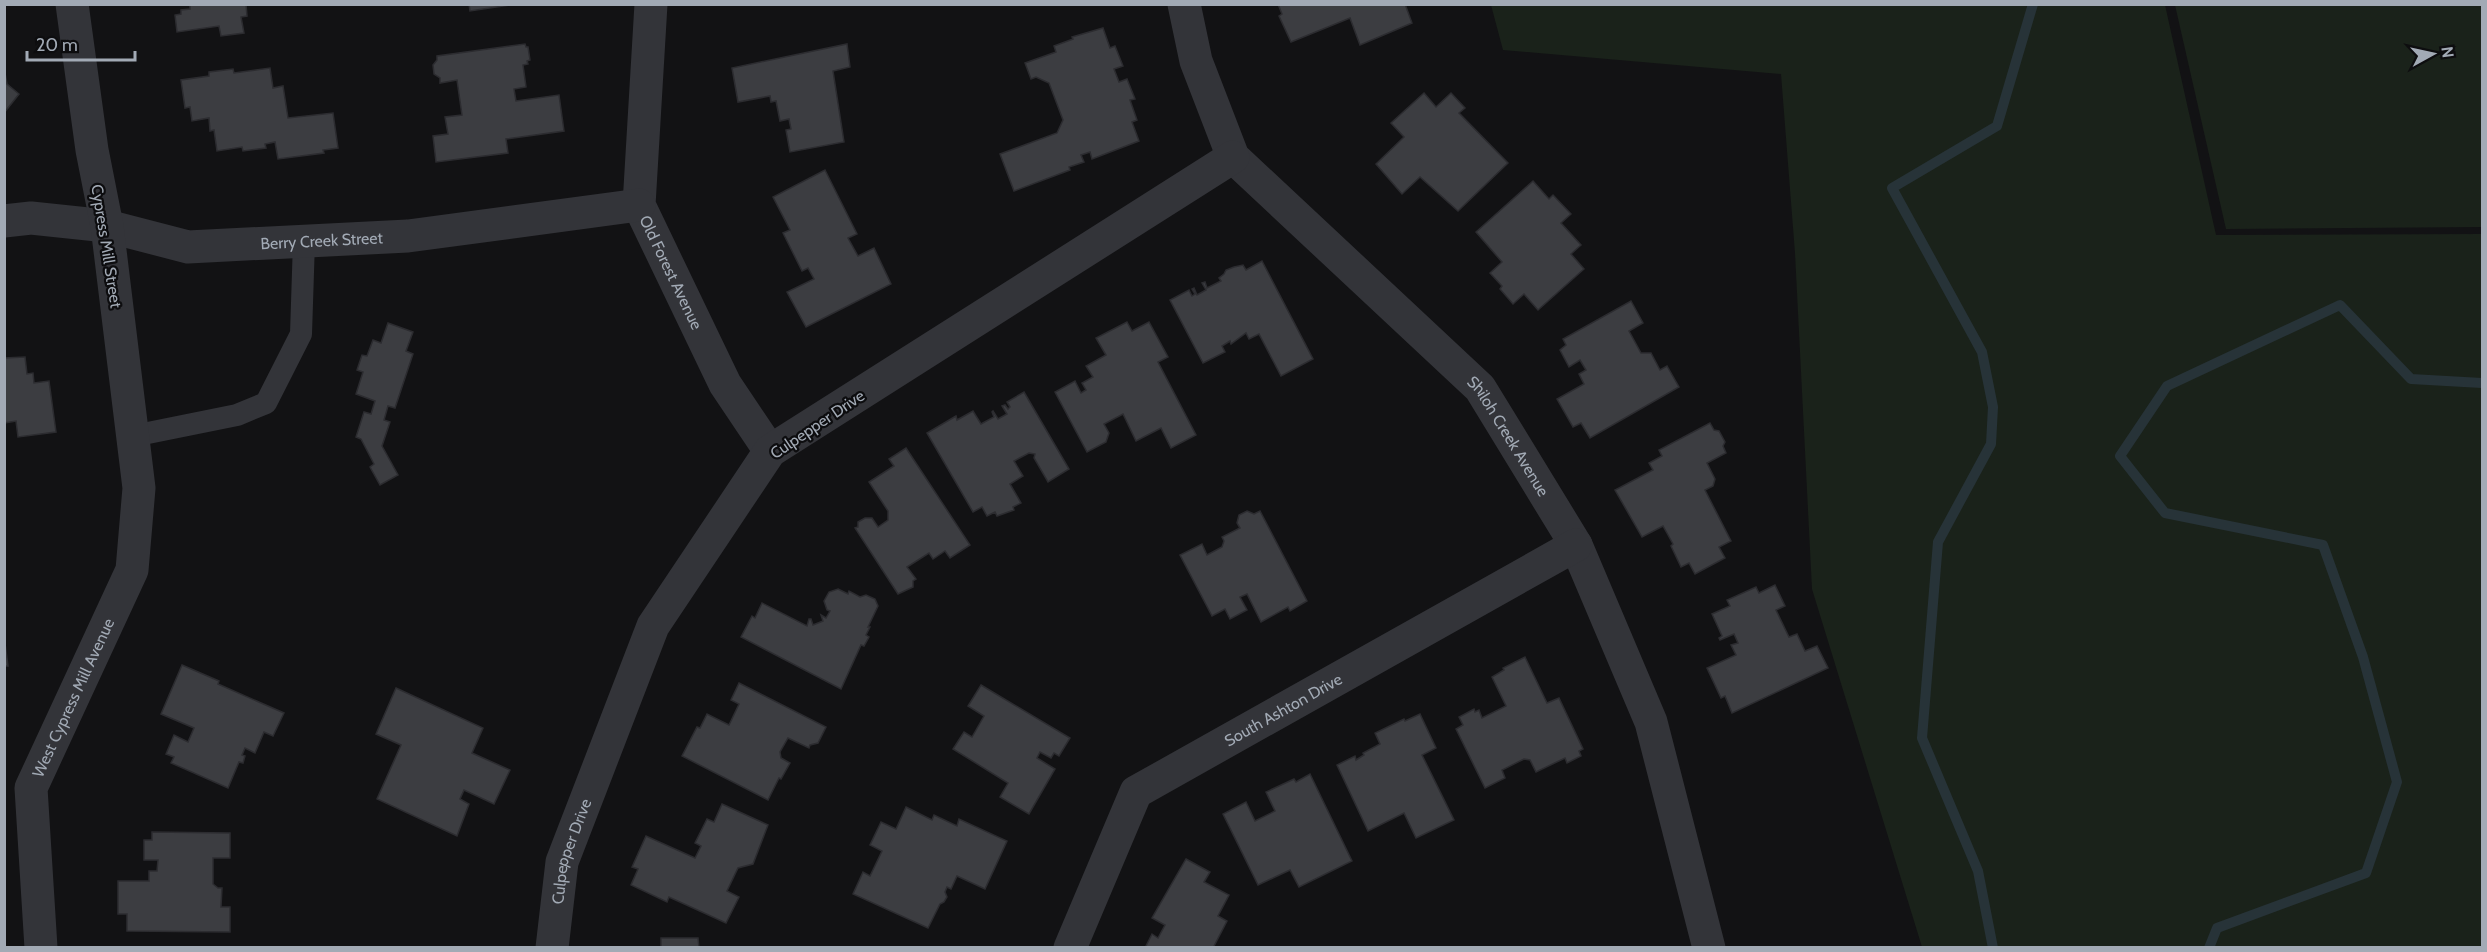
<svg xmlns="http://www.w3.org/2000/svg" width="2487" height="952" font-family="Cabin,sans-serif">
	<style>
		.green { fill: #1a221a }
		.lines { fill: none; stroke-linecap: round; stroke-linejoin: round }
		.stream { stroke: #273338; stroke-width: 10 }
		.building { fill: #3c3d41; stroke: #2c2c30; stroke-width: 1.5 }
		.lane { stroke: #333439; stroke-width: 22 }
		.street { stroke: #333439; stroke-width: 33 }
		.labels { text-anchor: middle; stroke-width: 4.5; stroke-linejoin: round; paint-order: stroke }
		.street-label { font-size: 16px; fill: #a2aab5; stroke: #0d0d0f }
	</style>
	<rect width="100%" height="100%" fill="#121214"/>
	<g class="green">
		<polygon points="1491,5 2165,5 2216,235 2482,234 2482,947 1922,947 1812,589 1795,253 1781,74 1503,50"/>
		<polygon points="2175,5 2482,5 2482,227 2226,229"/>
	</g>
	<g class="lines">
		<g class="stream">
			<polyline points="1993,948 1978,871 1922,738 1938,542 1991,444 1993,407 1982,352 1892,188 1997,126 2033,4"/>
			<polyline points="2209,948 2217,928 2366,873 2397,782 2363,657 2323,545 2165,513 2120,456 2167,386 2340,305 2411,379 2482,383"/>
		</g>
	</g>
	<g class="building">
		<polygon points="190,4 246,4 247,16 241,17 244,33 221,36 219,26 177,32 175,15 181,14 181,10 190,9"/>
		<polygon points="469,4 517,4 470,11"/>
		<polygon points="1278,4 1405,4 1412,23 1360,45 1350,18 1291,42 1279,16 1282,14"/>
		<polygon points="1103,28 1110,48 1115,46 1123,66 1114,69 1119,82 1127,79 1135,99 1130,100 1137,120 1132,122 1139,141 1092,159 1090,152 1081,155 1084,162 1069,167 1070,170 1014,191 1000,154 1057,133 1063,120 1049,83 1036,77 1031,79 1025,63 1056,52 1054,46 1073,39 1072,37"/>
		<polygon points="525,44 526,47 528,47 530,60 527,61 528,64 523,65 526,87 514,89 516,101 559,95 564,131 506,139 508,153 436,162 433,136 448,134 445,117 462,115 457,80 440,83 440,78 434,74 433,65 437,60 437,56"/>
		<polygon points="847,44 850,67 833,71 844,142 790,152 786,130 791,129 789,119 780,121 776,101 771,102 770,96 738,102 732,68"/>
		<polygon points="4,68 7,84 19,94 4,113"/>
		<polygon points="270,68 273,88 283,86 288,118 333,113 338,148 323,150 324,153 278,159 275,142 265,144 266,148 243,151 242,147 217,151 214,130 210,131 209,118 192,121 190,107 185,108 181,80 209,76 209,72 233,69 234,73"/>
		<polygon points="1424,93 1436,107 1451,93 1465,108 1459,113 1508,163 1458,211 1420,177 1402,194 1376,164 1404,137 1391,123"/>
		<polygon points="825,170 857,234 848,238 858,256 874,248 891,284 806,327 787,292 814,279 808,268 802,271 783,233 790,230 773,197"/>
		<polygon points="1533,181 1549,199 1553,195 1571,214 1561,223 1581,245 1571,254 1584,269 1538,310 1524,294 1513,304 1500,289 1502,286 1490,273 1502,262 1476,232"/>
		<polygon points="1262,261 1313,359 1281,376 1259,334 1249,339 1246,333 1231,344 1230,341 1222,346 1225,352 1203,363 1170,300 1189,290 1192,296 1195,294 1192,289 1194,288 1197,295 1206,290 1202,283 1205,282 1207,288 1221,281 1219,278 1224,274 1226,270 1234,267 1243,265 1246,270"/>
		<polygon points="1631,301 1643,323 1629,331 1641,353 1651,353 1660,370 1667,366 1679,387 1590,438 1581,423 1573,427 1557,399 1584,384 1579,374 1586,370 1580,360 1569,367 1560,350 1566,345 1563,339"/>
		<polygon points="1127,322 1132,331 1149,322 1168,357 1158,362 1196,435 1171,448 1161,428 1136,441 1123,414 1104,424 1109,433 1106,442 1087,452 1055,392 1075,381 1081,393 1086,390 1082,383 1093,377 1086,366 1106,355 1096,338"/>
		<polygon points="388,323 413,332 406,351 413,354 395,408 388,406 384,420 390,422 382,446 398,475 380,485 370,467 374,464 361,439 356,437 364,412 371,414 375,401 356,394 363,372 357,370 362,355 367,356 373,340 381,343"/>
		<polygon points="25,357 27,374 33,373 34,383 49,381 56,432 18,437 16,421 4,423 4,358"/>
		<polygon points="1024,392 1069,469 1048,482 1034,458 1035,454 1029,453 1014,461 1023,476 1010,484 1021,503 1013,507 1014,510 997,516 995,512 987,516 982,507 973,512 927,433 956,416 957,420 973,411 981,424 994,417 992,412 993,411 998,419 1007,414 1002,406 1005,405 1008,409 1010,407 1007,402"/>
		<polygon points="1710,423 1714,430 1719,431 1725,442 1723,446 1726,453 1707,463 1715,479 1713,486 1705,490 1731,541 1719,547 1725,558 1695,574 1689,563 1681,567 1671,546 1673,544 1663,526 1642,537 1615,490 1653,470 1649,463 1662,456 1659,450"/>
		<polygon points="906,448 970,545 950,558 945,551 933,559 929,553 907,567 916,579 913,581 913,587 898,594 855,528 858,527 858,522 865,518 872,518 878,527 888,520 888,511 869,482 894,466 889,459"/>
		<polygon points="1247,511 1254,514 1260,511 1307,601 1290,611 1288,607 1261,622 1247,594 1240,597 1247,610 1230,619 1225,609 1212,616 1180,555 1202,544 1207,555 1222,547 1224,541 1222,537 1240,528 1237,523 1239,515"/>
		<polygon points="1775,585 1785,606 1776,610 1789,637 1797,634 1805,651 1817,646 1828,668 1732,713 1725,696 1721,698 1707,668 1736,655 1731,645 1738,643 1734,634 1720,640 1719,638 1722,636 1712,614 1730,606 1727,600 1756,587 1759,593"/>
		<polygon points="838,589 848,594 849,591 860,597 866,595 875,599 878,606 868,627 870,627 866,635 869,637 864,646 861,645 841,689 741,637 752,616 755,618 762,603 807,626 809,619 811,619 813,625 823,621 821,615 826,618 830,611 827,610 824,601 829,592"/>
		<polygon points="4,636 8,666 4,666"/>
		<polygon points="1525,657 1547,703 1559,698 1583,749 1579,751 1581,756 1567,763 1565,758 1536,772 1530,760 1524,759 1502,770 1505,778 1485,788 1456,729 1463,725 1459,717 1474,709 1475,712 1479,710 1482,718 1506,706 1492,677 1504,670 1503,668"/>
		<polygon points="182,665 219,681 218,684 284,713 273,736 264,732 255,753 245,748 242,755 245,756 243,763 239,762 228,788 171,763 174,757 166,754 174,735 188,742 194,728 161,714"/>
		<polygon points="739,683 826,727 818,743 810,745 809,748 788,738 780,752 781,758 790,763 781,779 779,778 768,800 682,756 697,727 700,728 707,714 729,725 739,704 731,700"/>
		<polygon points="981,685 1070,738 1059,756 1054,753 1051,758 1040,752 1037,758 1055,769 1029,814 1000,797 1008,783 953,749 964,732 972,737 984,716 968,706"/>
		<polygon points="396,688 483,728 472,753 510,770 494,804 464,790 460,799 469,804 457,836 377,799 401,745 376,734"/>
		<polygon points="1420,714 1436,748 1422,755 1454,820 1416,838 1404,813 1368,831 1337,765 1355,756 1356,760 1364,755 1363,753 1380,744 1375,733 1404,719 1405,721"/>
		<polygon points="1310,774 1352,861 1299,887 1290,870 1258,885 1223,814 1246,802 1255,821 1275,811 1266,792 1294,779 1296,782"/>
		<polygon points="722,804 768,825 753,864 738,868 727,891 739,897 726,923 669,897 667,902 631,885 638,869 632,867 646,836 695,858 701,846 695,843 707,819 714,822"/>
		<polygon points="906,807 932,820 934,815 957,826 959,819 1007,841 985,889 957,876 951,889 947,887 945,892 947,897 944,902 940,904 928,928 853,894 863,872 870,876 882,851 870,845 881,822 896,829"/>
		<polygon points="152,832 230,833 230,858 213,858 213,884 218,888 222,888 221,907 230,907 230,932 127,931 127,914 118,914 118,881 149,881 149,871 157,871 158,860 144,860 144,840 152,840"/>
		<polygon points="1186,859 1210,872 1204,882 1229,895 1218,916 1227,921 1213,948 1145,948 1152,934 1158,938 1165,925 1152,918"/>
		<polygon points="661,938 698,938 699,948 661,948"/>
	</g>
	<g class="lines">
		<polyline class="lane" points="133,436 237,415 266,403 301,334 304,241"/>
		<g class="street">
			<path id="s1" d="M 651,4 L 639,205 L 725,384 L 770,451"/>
			<path id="s2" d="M 1184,4 L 1196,61 L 1233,157 L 1480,388 L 1576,545 L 1651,722 L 1709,948"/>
			<path id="s3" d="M 4,221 L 31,218 L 107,226 L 188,247 L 408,236 L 639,205"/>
			<path id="s4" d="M 41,948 L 31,788 L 132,570 L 139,488 L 107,226 L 92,150 L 72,4"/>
			<path id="s5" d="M 552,948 L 562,862 L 653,626 L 770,451 L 1233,157"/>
			<path id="s6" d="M 1070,948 L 1136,792 L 1576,545"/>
		</g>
	</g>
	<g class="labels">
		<g class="street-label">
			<text dy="6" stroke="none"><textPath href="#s3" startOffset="321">Berry Creek Street</textPath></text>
			<text transform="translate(107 246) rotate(81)" y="6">Cypress Mill Street</text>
			<text dy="6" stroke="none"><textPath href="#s1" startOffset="276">Old Forest Avenue</textPath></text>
			<text transform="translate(817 424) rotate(-34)" y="6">Culpepper Drive</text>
			<text dy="6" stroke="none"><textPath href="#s2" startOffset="555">Shiloh Creek Avenue</textPath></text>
			<text dy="6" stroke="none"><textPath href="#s4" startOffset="260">West Cypress Mill Avenue</textPath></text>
			<text dy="6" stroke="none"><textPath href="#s6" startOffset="338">South Ashton Drive</textPath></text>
			<text dy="6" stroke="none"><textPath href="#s5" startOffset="99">Culpepper Drive</textPath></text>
		</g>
	</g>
	<rect width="2487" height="952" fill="none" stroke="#a2aab5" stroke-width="12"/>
	<g transform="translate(2433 54) rotate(82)" stroke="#0d0d0f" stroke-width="4.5" paint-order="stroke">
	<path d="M0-4.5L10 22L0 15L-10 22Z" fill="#a2aab5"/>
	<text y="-9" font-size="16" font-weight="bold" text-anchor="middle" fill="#a2aab5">N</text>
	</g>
	<path d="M27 51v9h108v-9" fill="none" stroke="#a2aab5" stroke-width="3"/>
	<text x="36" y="51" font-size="18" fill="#a2aab5" stroke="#0d0d0f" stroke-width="4.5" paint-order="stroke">20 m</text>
</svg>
